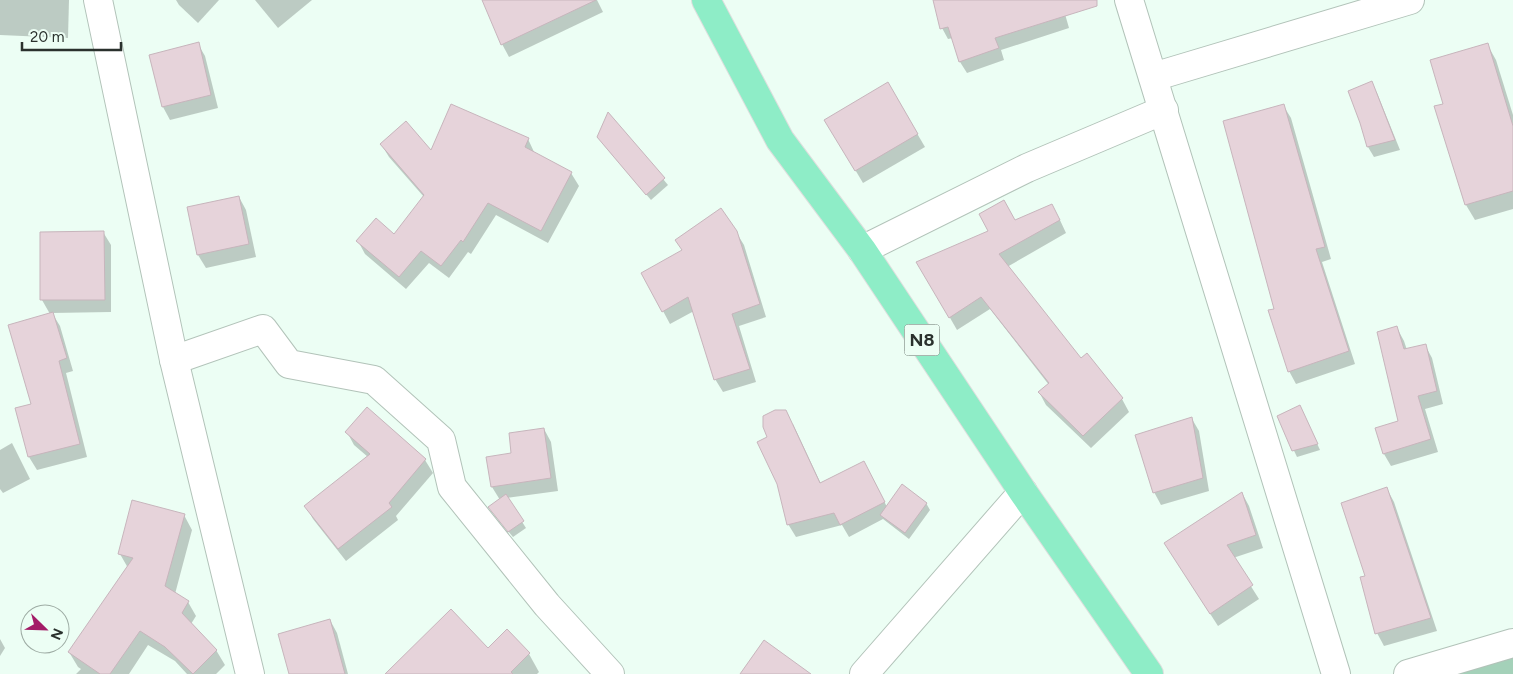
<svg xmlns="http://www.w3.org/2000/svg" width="1513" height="674" font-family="Figtree,sans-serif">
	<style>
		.green { fill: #a4d1b9 }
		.shadow { fill: #0003 }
		.building { fill: #e6d3da; stroke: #c7b5bc }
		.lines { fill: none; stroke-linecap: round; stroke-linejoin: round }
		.minor-casing { stroke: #b2c3b9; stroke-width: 30 }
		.major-casing { stroke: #dddedd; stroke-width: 30 }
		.minor { stroke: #fff; stroke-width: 28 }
		.major { stroke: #8eedc7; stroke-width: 28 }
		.labels { text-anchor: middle; stroke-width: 4; stroke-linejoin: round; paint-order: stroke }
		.shield { fill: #ecfef4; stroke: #646e69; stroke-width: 1 }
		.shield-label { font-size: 18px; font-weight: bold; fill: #2a312d }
	</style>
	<rect width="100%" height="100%" fill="#ecfef4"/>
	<polygon class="green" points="1513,655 1513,674 1447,674"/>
	<g class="shadow">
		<polygon points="0,0 69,0 68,38 0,35"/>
		<polygon points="176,0 219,0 198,23 179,5"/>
		<polygon points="255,0 312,0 278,28"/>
		<polygon points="483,0 597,0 603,12 509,57 502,44"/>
		<polygon points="934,0 1061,0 1069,28 1001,50 1004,60 967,73 960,62 953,38 948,39 942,28"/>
		<polygon points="198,44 205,56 218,108 170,120 163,107 151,56"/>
		<polygon points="1487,44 1496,60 1513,115 1513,209 1475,220 1466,205 1445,105"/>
		<polygon points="1371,83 1377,93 1400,150 1374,157 1368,147 1362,122"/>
		<polygon points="888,84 925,147 863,183 826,121"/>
		<polygon points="1283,105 1291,118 1331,259 1322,262 1355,364 1296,384 1289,371 1275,309"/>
		<polygon points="452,106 528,139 535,154 571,173 579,186 548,243 496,215 471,254 468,252 449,278 429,263 406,289 365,254 358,241 394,236 424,197 389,157 381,144 431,153"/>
		<polygon points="609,114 668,185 651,200 603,144 599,137"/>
		<polygon points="239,197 246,210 256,257 206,268 198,255 189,208"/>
		<polygon points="1059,218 1066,233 1007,267 1081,360 1122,399 1129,412 1091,448 1046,405 1039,392 1049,385 990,309 957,330 918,262 1014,222"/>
		<polygon points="103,232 111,245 111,312 52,313 60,326 73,371 66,373 87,457 37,470 29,457 17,409 32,405 50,314 42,300"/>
		<polygon points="736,232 744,245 766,317 739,326 756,382 723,392 715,379 694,311 670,324 663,311"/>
		<polygon points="1397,328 1404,341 1407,350 1425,345 1432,358 1443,404 1425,409 1438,452 1391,466 1384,454 1399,422"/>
		<polygon points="367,409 425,460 433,473 396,516 398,520 346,561 313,519 306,506 368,457 354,445 347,432"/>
		<polygon points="1303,413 1320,450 1297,457 1278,417"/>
		<polygon points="1192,419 1199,431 1209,491 1161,505 1154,492"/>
		<polygon points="793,424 821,484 871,475 887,507 926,503 930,510 909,539 883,519 849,537 842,525 796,537 788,524"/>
		<polygon points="544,429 551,442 558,491 507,498 526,528 513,537 493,513 500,500 492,487"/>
		<polygon points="12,443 30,479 3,493 0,489 0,450"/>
		<polygon points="1387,489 1394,502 1437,631 1384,646 1377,633"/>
		<polygon points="1242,493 1249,506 1263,548 1233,558 1259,599 1218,626 1173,556"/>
		<polygon points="184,515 192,530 175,594 188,602 196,616 191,624 216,650 225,665 216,674 187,674 175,661 148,645 129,674 76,674 81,669 78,667 69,652 128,568 120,554"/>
		<polygon points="330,620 337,633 348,674 290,674"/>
		<polygon points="0,639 5,648 0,656"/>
		<polygon points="488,650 529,654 539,672 537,674 400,674"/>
	</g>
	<g class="building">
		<polygon points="482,0 596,0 501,45"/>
		<polygon points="933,0 1097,0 1097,6 995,38 999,48 959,62 948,27 940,29"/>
		<polygon points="199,42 211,95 162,107 149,55"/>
		<polygon points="1488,43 1513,126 1513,191 1465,205 1434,106 1443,104 1430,60"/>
		<polygon points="1372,81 1395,140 1367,147 1360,123 1348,91"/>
		<polygon points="888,82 918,134 855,171 824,120"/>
		<polygon points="451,104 529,138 525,147 572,172 541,231 488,203 463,242 461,240 441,266 421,251 399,277 356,241 376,218 394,234 424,195 380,144 406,121 431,150"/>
		<polygon points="1284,104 1325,247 1316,249 1349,351 1288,372 1268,310 1274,309 1223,121"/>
		<polygon points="608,112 665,178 646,195 597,137"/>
		<polygon points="239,196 249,244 197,255 187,207"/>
		<polygon points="1004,200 1015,220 1052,204 1060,220 999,254 1081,358 1087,353 1123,398 1083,436 1038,392 1049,383 981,297 949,318 916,262 988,231 979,214"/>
		<polygon points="721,208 737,231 760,304 732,314 750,369 714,380 688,297 662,312 641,273 682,250 675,240"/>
		<polygon points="104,231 105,300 40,300 40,232"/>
		<polygon points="53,312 67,358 59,361 80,444 28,457 15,408 31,404 8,325"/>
		<polygon points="1397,326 1404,349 1426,344 1437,391 1418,396 1431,439 1383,454 1375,428 1398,421 1377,332"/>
		<polygon points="1300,405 1318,444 1292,451 1277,416"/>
		<polygon points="367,407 426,459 389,503 392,507 338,549 304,506 370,454 345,432"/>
		<polygon points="775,410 786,410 820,483 864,461 885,502 840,525 834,513 787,525 777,484 757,442 767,437 763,427 763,416"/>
		<polygon points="1192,417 1203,478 1153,493 1135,435"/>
		<polygon points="544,428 551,478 491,487 486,457 511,453 509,433"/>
		<polygon points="902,484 927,503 905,533 880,515"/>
		<polygon points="1387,487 1431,618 1375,634 1360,577 1365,576 1341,503"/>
		<polygon points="1242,492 1256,535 1227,545 1253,585 1210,614 1164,543"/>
		<polygon points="506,494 524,521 508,532 488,507"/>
		<polygon points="132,500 185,514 165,586 189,601 182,613 217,650 193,674 165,647 140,631 110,674 100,674 68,652 133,558 118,554"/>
		<polygon points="451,609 488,648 507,629 530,653 511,672 513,674 385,674"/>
		<polygon points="330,619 345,674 289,674 278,634"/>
		<polygon points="764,640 811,674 740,674"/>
	</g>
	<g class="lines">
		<defs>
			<g id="minor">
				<polyline points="98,0 174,360 250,674"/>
				<polyline points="1129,0 1336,674"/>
				<polyline points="1153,77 1410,0"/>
				<polyline points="862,250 1027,168 1164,110"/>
				<polyline points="174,360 263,329 289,364 374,380 441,440 452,487 547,605 610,674"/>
				<polyline points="864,674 1023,492"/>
				<polyline points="1408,674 1513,643"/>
			</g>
			<polyline id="major" points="706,0 780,140 862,250 1023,492 1149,674"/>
		</defs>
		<use href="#minor" class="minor-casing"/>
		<use href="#major" class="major-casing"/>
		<use href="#minor" class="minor"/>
		<use href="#major" class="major"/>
	</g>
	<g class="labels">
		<rect class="shield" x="904.5" y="324.5" width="35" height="31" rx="4"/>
		<g class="shield-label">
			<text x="922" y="346">N8</text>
		</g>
	</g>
	<g transform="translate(45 629) rotate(113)"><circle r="24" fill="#ecfef4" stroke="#9eaca4"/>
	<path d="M0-4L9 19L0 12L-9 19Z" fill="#a31c67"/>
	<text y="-8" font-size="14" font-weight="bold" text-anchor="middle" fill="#2a312d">N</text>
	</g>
	<path d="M22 42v8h99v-8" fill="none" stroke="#2a312d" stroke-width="2.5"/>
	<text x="30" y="42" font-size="15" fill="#2a312d" stroke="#ecfef4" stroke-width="4" paint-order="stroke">20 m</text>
</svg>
